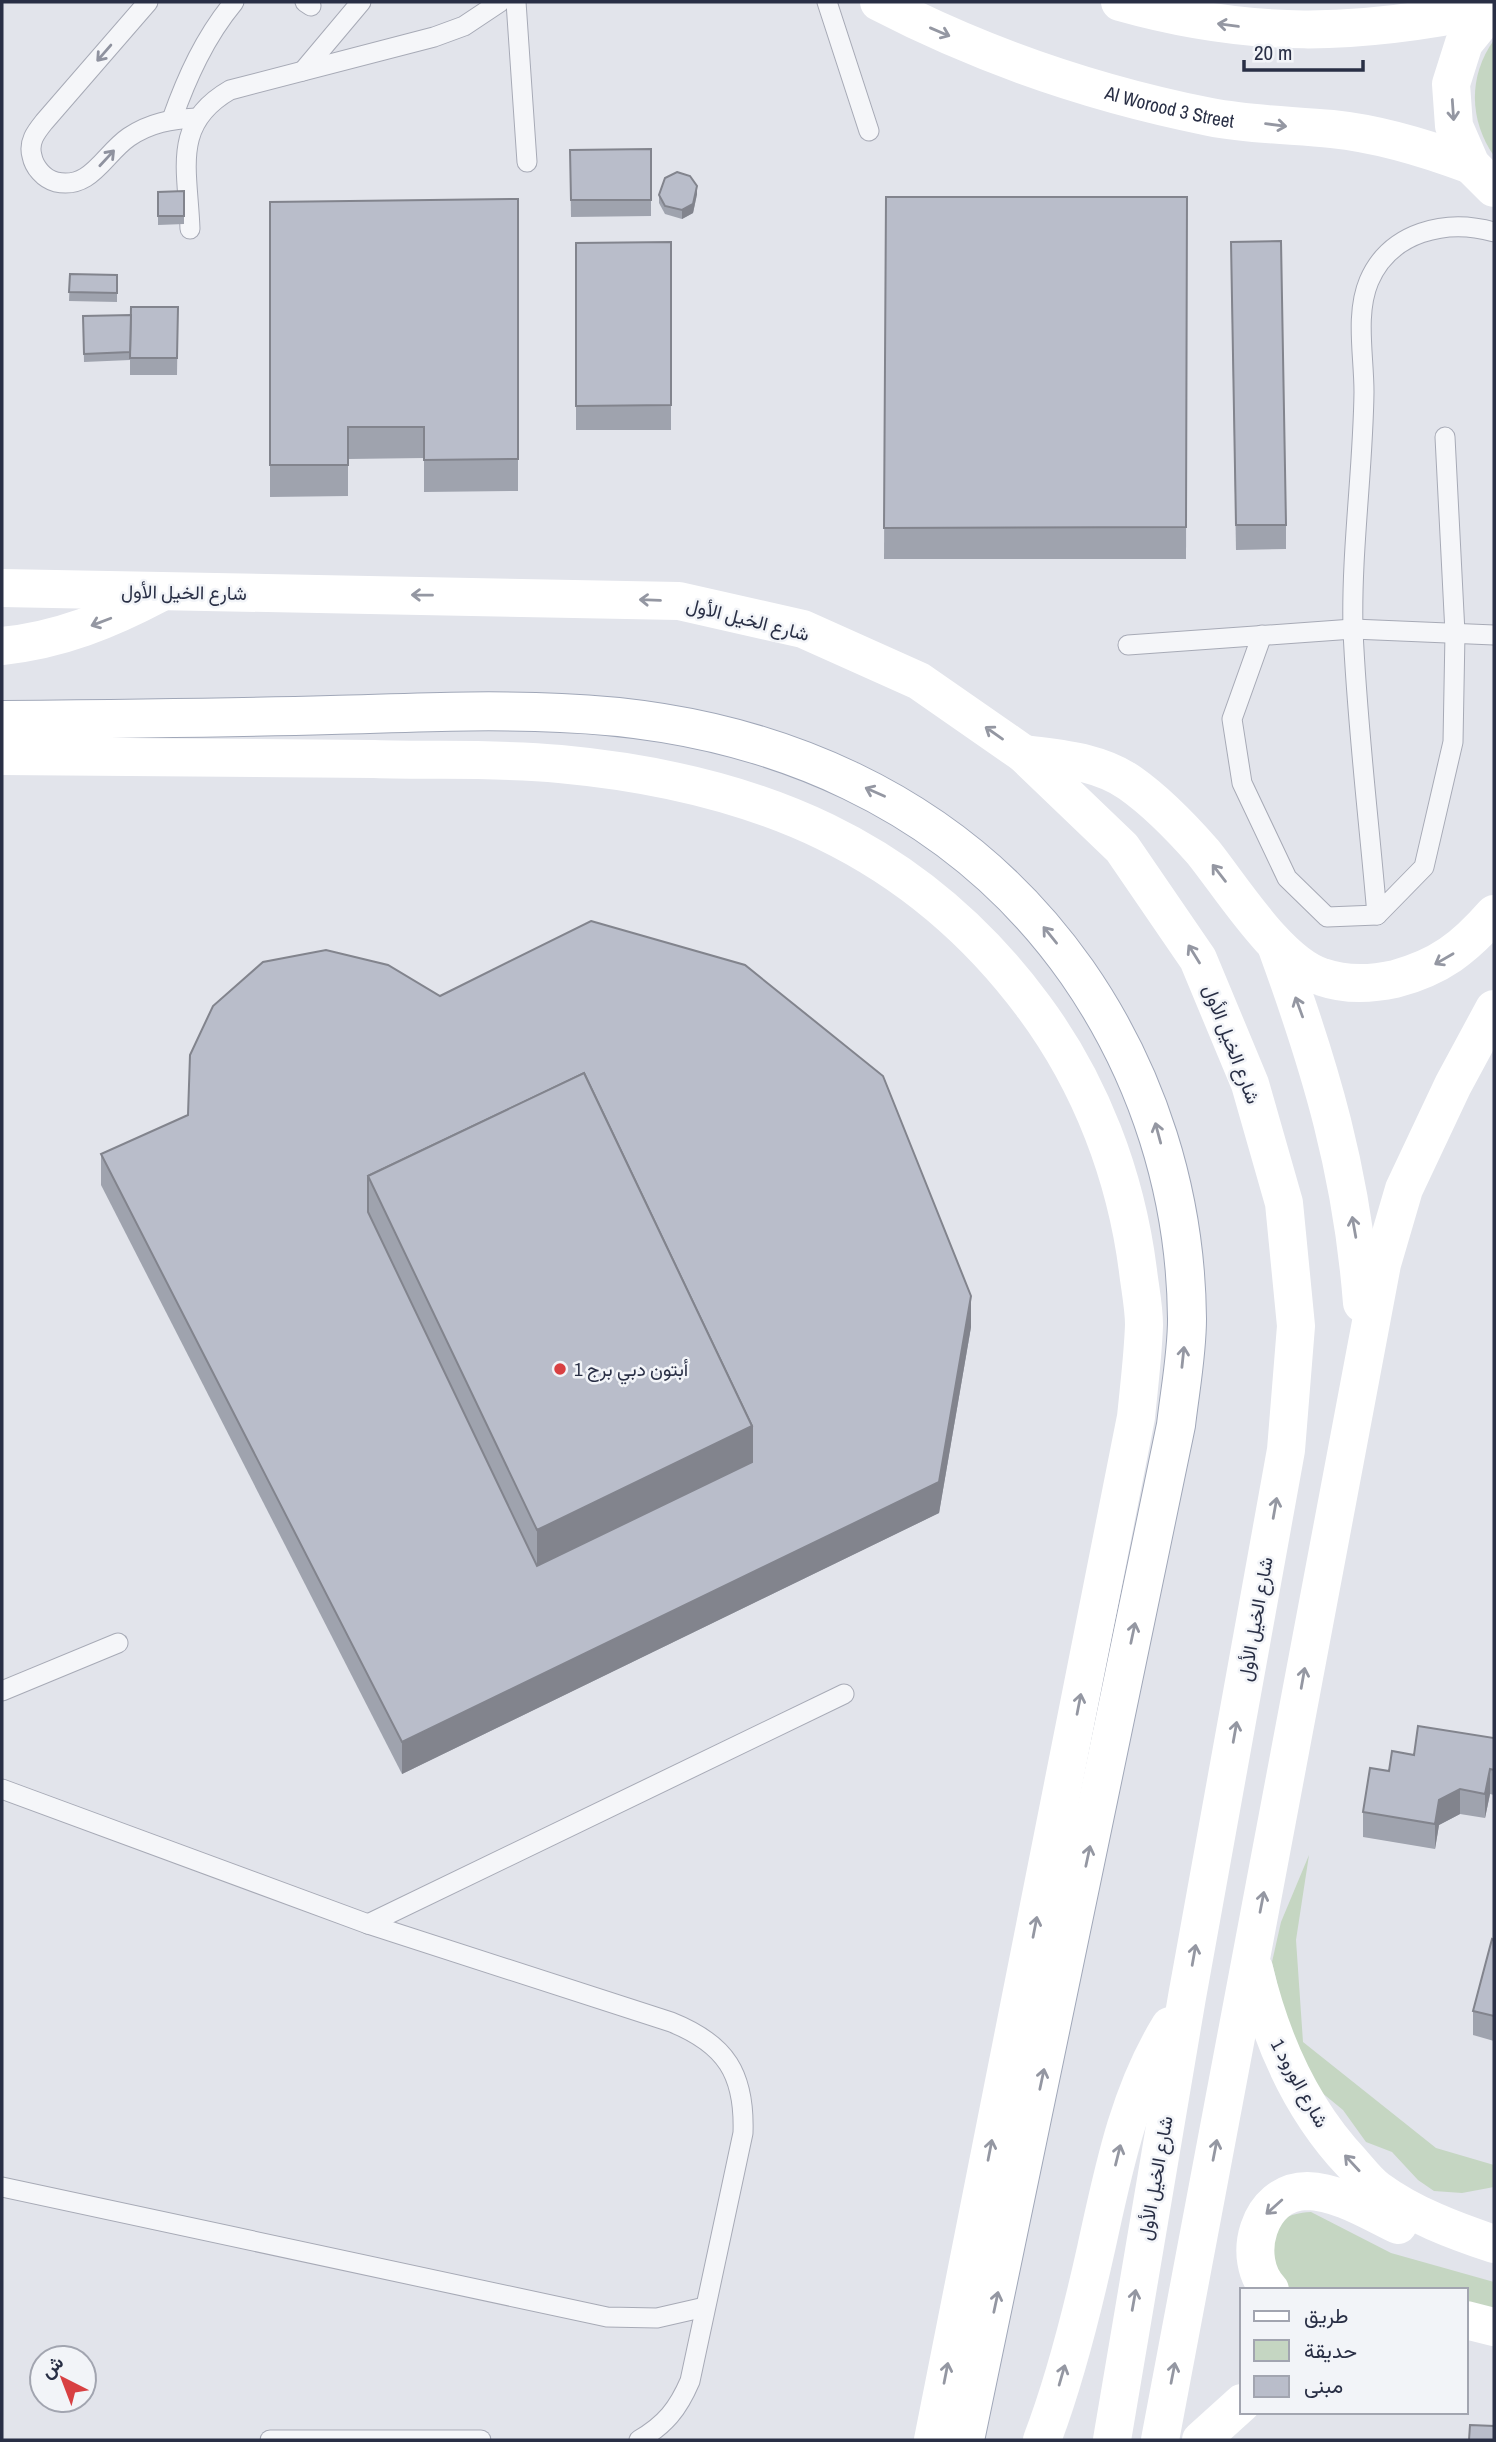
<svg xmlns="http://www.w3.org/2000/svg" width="1496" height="2442" font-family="'Archivo Narrow',Vazirmatn,sans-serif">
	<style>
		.green { fill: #c5d6c2 }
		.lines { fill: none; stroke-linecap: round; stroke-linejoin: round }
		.lane-casing { stroke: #a7aab6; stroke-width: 21 }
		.primary-casing { stroke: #a0a7b8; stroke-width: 40 }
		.lane { stroke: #f5f6f9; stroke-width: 19 }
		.secondary { stroke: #fff; stroke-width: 38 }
		.primary { stroke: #fff; stroke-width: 38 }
		.wall { fill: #9fa3ae }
		.shaded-wall { fill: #82848d }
		.building { fill: #b9bdca; stroke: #82848d; stroke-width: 2; fill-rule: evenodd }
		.oneway { stroke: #9497a2 }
		.oneway2 { stroke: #8f929f }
		.poi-dot { fill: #d84042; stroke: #f2f4f8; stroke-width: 2.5 }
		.labels { text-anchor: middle; stroke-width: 5; stroke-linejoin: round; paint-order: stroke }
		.street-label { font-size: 19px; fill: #292f45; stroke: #f2f4f8 }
		.poi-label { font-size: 19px; fill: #292f45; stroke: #f2f4f8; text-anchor: start }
	</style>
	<rect width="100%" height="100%" fill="#e2e4eb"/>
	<g class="green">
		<path d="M 1494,40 L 1494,156 C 1469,120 1468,76 1494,40 Z"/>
		<polygon points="1309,1855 1296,1940 1303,2042 1436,2148 1494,2165 1494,2187 1462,2193 1434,2191 1418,2180 1392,2152 1366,2142 1343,2110 1315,2087 1296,2064 1272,1962 1281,1922"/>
		<path d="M 1311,2212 L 1391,2253 L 1494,2282 L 1494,2313 L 1466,2306 L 1466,2290 L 1281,2290 L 1261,2252 C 1275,2226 1278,2214 1311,2212 Z"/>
	</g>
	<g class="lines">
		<defs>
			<g id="lane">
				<path d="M 148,2 L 44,122 C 36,132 28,142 32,156 C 34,167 44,179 56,182 C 91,190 104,154 129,137 C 150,123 171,119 196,118"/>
				<polyline points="305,2 311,6"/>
				<polyline points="516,2 527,162"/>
				<polyline points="827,2 869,131"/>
				<polyline points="303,71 361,2"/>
				<path d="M 172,119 C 187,77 205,37 234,2"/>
				<path d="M 190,229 C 188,170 171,124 230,90 L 434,37 L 464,26 L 500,2"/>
				<path d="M 1445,437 L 1455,633 L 1453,742 L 1424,867 L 1377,915 C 1369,820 1357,725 1353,630 C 1351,551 1363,471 1364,392 C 1364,356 1355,314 1369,281 C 1390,232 1446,218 1494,232"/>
				<polyline points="1262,635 1232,719 1242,783 1287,878 1327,917 1377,915"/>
				<polyline points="1128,645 1353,629 1494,635"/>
				<polyline points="2,1691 118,1643"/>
				<path d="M 2,1789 L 368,1924 L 671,2022 C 726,2044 745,2074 743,2133 L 690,2381 C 678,2409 665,2425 639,2440"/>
				<polyline points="368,1924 844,1694"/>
				<polyline points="2,2187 607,2317 657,2318 705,2307"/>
				<polyline points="270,2440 481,2440"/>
			</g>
			<path id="primary" d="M 2,720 C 111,719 221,718 331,715 C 407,713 484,709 561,713 C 767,721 956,800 1077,972 C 1148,1074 1186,1194 1187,1319 C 1187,1354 1180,1390 1176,1425 L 965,2440"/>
		</defs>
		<use href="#lane" class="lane-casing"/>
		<use href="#primary" class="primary-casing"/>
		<use href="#lane" class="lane"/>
		<g class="secondary">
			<path id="s1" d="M 879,2 C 983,56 1095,94 1210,117 C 1251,125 1292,125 1332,129 C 1381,134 1426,148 1471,165"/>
			<path d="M 1120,2 C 1251,39 1357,36 1490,8"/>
			<polyline points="1494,6 1464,43 1451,84 1454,126 1471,165 1494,188"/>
			<polyline points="2,588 679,601 803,629 919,681 1024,754 1122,848 1198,959 1250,1084 1284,1203 1296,1326 1286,1450 1187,1997 1112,2440"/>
			<path d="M 2,646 C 60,640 109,620 160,593"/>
			<path d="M 1024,754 C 1060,759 1099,761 1130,783 C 1157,802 1181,827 1203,852 C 1232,888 1278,963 1322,977 C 1345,985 1372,984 1395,979 C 1440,967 1464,948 1494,914"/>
			<path d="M 2,756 C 126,756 250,757 374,759 C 436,761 499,758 560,764 C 755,782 915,846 1034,1007 C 1091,1084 1126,1176 1138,1271 C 1140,1288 1144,1307 1144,1325 C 1143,1355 1139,1387 1136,1417 L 933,2440"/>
			<path d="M 1277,948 C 1321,1069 1352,1173 1362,1303"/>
			<path d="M 1254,1969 C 1271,2040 1301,2109 1352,2163 C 1360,2172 1368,2183 1378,2190 C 1412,2215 1455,2231 1494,2244"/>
			<path d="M 1270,2290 C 1240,2259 1258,2191 1307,2191 C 1339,2192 1369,2211 1398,2225"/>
			<polyline points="1466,2320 1494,2327"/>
			<path d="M 1042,2440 C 1065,2380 1082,2312 1096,2249 C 1113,2172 1128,2094 1170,2026"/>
			<polyline points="1160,2440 1382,1264 1404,1189 1453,1085 1494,1009"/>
			<polyline points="1201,2440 1242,2403"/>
		</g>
		<use href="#primary" class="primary"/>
	</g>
	<g class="wall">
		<polygon points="651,149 651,216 571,217 570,150"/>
		<polygon points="184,191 184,224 158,225 158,192"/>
		<polygon points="697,194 693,213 682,219 665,214 659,203 659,195"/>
		<polygon points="886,197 1187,197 1186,559 884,559"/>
		<polygon points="518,199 518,491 424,492 424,458 348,459 348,496 270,497 270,202"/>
		<polygon points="671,242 671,430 576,430 576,243"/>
		<polygon points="1231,267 1286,525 1286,549 1236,550"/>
		<polygon points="70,274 117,275 117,302 69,301"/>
		<polygon points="178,307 177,375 130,375 130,360 84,362 83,316 131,315"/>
		<polygon points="188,1115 971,1327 939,1513 402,1774 101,1185 101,1154"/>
		<polygon points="1494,1738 1494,1795 1490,1794 1485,1818 1460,1814 1439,1825 1435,1849 1363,1837 1363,1812 1389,1771 1414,1755"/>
		<polygon points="1494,1940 1494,2041 1473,2035 1473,2011"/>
	</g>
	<g class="shaded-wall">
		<polygon points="697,186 697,194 693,213 682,219 682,210"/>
		<polygon points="971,1296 971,1327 939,1513 402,1774 402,1742"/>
		<polygon points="752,1426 752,1494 537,1598 537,1530"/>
		<polygon points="1490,1769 1490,1794 1485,1818 1485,1794"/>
		<polygon points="1460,1789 1460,1814 1439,1825 1435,1849 1435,1824 1439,1800"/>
	</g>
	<g class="building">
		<polygon points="651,149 651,200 571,200 570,150"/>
		<polygon points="677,172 690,176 697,186 693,204 682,210 665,206 659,195 665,178"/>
		<polygon points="184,191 184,216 158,216 158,192"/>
		<polygon points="886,197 1187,197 1186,527 884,528"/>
		<polygon points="518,199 518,459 424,460 424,427 348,427 348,465 270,465 270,202"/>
		<polygon points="1281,241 1286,525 1236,525 1231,242"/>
		<polygon points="671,242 671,405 576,406 576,243"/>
		<polygon points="70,274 117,275 117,293 69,292"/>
		<polygon points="131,307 178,307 177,358 130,358"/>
		<polygon points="131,315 130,352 84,354 83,316"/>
		<path d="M 591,921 L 745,965 L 883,1076 L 971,1296 L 939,1482 L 402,1742 L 101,1154 L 188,1115 L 190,1055 L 213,1006 L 263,962 L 326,950 L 388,965 L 440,996 ZM 584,1073 L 752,1426 L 752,1462 L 537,1566 L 368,1212 L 368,1176 Z"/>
		<polygon points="584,1073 752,1426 537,1530 368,1176"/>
		<polygon points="1418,1726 1494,1738 1494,1770 1490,1769 1485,1794 1460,1789 1439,1800 1435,1824 1363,1812 1370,1768 1389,1771 1392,1751 1414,1755"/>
		<polygon points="1492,1939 1494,1940 1494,2016 1473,2011"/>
		<polygon points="1470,2425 1494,2426 1494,2440 1469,2440"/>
	</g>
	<defs><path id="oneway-shaft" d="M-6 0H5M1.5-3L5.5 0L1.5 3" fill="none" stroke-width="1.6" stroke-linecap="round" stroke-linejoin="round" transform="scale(1.75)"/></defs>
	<g class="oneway">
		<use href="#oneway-shaft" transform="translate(1228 25) rotate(-172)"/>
		<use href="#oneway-shaft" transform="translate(940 32) rotate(23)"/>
		<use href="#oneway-shaft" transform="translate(1453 110) rotate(86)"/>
		<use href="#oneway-shaft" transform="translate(1276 125) rotate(7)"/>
		<use href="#oneway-shaft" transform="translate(422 595) rotate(-179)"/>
		<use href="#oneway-shaft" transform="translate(650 600) rotate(-178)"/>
		<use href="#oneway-shaft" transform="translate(101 622) rotate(159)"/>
		<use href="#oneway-shaft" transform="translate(994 733) rotate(-145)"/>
		<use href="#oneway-shaft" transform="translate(875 792) rotate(-156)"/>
		<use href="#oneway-shaft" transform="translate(1219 873) rotate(-128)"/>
		<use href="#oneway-shaft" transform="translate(1050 935) rotate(-129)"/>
		<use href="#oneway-shaft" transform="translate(1194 954) rotate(-122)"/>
		<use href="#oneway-shaft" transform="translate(1444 959) rotate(150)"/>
		<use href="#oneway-shaft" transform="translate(1299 1007) rotate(-110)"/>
		<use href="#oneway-shaft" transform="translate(1158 1133) rotate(-105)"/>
		<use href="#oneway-shaft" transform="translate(1354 1227) rotate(-100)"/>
		<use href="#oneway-shaft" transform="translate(1183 1357) rotate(-84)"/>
		<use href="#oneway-shaft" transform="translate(1275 1508) rotate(-80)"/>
		<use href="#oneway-shaft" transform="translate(1133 1633) rotate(-78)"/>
		<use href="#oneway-shaft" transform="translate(1303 1678) rotate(-80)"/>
		<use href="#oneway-shaft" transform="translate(1079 1704) rotate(-79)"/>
		<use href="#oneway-shaft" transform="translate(1235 1732) rotate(-80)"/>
		<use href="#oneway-shaft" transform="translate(1088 1856) rotate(-78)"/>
		<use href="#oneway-shaft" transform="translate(1262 1902) rotate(-79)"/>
		<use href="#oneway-shaft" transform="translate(1035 1927) rotate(-79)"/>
		<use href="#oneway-shaft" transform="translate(1194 1955) rotate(-80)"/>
		<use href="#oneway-shaft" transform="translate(1042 2079) rotate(-78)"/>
		<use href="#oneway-shaft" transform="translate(990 2150) rotate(-79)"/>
		<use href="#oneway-shaft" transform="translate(1215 2150) rotate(-79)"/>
		<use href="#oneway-shaft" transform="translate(1118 2155) rotate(-76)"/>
		<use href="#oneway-shaft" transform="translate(1352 2163) rotate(-133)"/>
		<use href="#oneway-shaft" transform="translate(1274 2207) rotate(138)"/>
		<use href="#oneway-shaft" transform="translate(1134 2300) rotate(-80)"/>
		<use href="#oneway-shaft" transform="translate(996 2302) rotate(-78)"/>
		<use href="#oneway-shaft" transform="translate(946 2373) rotate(-79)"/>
		<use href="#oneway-shaft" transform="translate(1173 2373) rotate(-79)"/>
		<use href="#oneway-shaft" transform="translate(1062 2375) rotate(-74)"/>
	</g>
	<g class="oneway2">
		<use href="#oneway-shaft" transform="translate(104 53) rotate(131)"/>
		<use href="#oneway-shaft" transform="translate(107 158) rotate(-47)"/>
	</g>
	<circle class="poi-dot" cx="560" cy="1369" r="7"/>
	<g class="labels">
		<g class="street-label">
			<text dy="7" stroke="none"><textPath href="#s1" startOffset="310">Al Worood 3 Street</textPath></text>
			<text transform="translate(184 592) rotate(1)" y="7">شارع الخيل الأول</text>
			<text transform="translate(748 619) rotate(14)" y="7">شارع الخيل الأول</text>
			<text transform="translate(1232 1044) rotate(69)" y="7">شارع الخيل الأول</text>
			<text transform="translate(1255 1619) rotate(-80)" y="7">شارع الخيل الأول</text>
			<text transform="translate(1300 2083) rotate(61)" y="7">شارع الورود 1</text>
			<text transform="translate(1155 2178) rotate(-80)" y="7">شارع الخيل الأول</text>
		</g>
		<g class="poi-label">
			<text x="574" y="1376">أبتون دبي برج 1</text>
		</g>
	</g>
	<rect width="1496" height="2442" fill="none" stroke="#292f45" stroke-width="7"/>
	<rect x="1240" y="2288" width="228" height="126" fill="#f2f4f8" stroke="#a2a5b0" stroke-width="2"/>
	<rect x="1254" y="2311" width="35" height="10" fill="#ffffff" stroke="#a2a5b0" stroke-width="2"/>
	<text x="1304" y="2323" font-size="21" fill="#292f45">طريق</text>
	<rect x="1254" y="2340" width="35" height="21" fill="#c5d6c2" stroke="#a2a5b0" stroke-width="2"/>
	<text x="1304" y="2358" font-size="21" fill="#292f45">حديقة</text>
	<rect x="1254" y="2376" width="35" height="21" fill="#b9bdca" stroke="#a2a5b0" stroke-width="2"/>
	<text x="1304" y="2393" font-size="21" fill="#292f45">مبنى</text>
	<g transform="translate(63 2379) rotate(318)"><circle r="33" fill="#f2f4f8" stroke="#a2a5b0" stroke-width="2"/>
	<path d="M0-5L12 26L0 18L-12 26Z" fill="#d84042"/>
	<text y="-10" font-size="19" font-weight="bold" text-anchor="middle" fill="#292f45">ش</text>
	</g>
	<path d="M1244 60v10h119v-10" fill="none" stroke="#292f45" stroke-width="3.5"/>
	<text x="1254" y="60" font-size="21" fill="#292f45" stroke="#f2f4f8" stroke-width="5" paint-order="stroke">20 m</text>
</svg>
